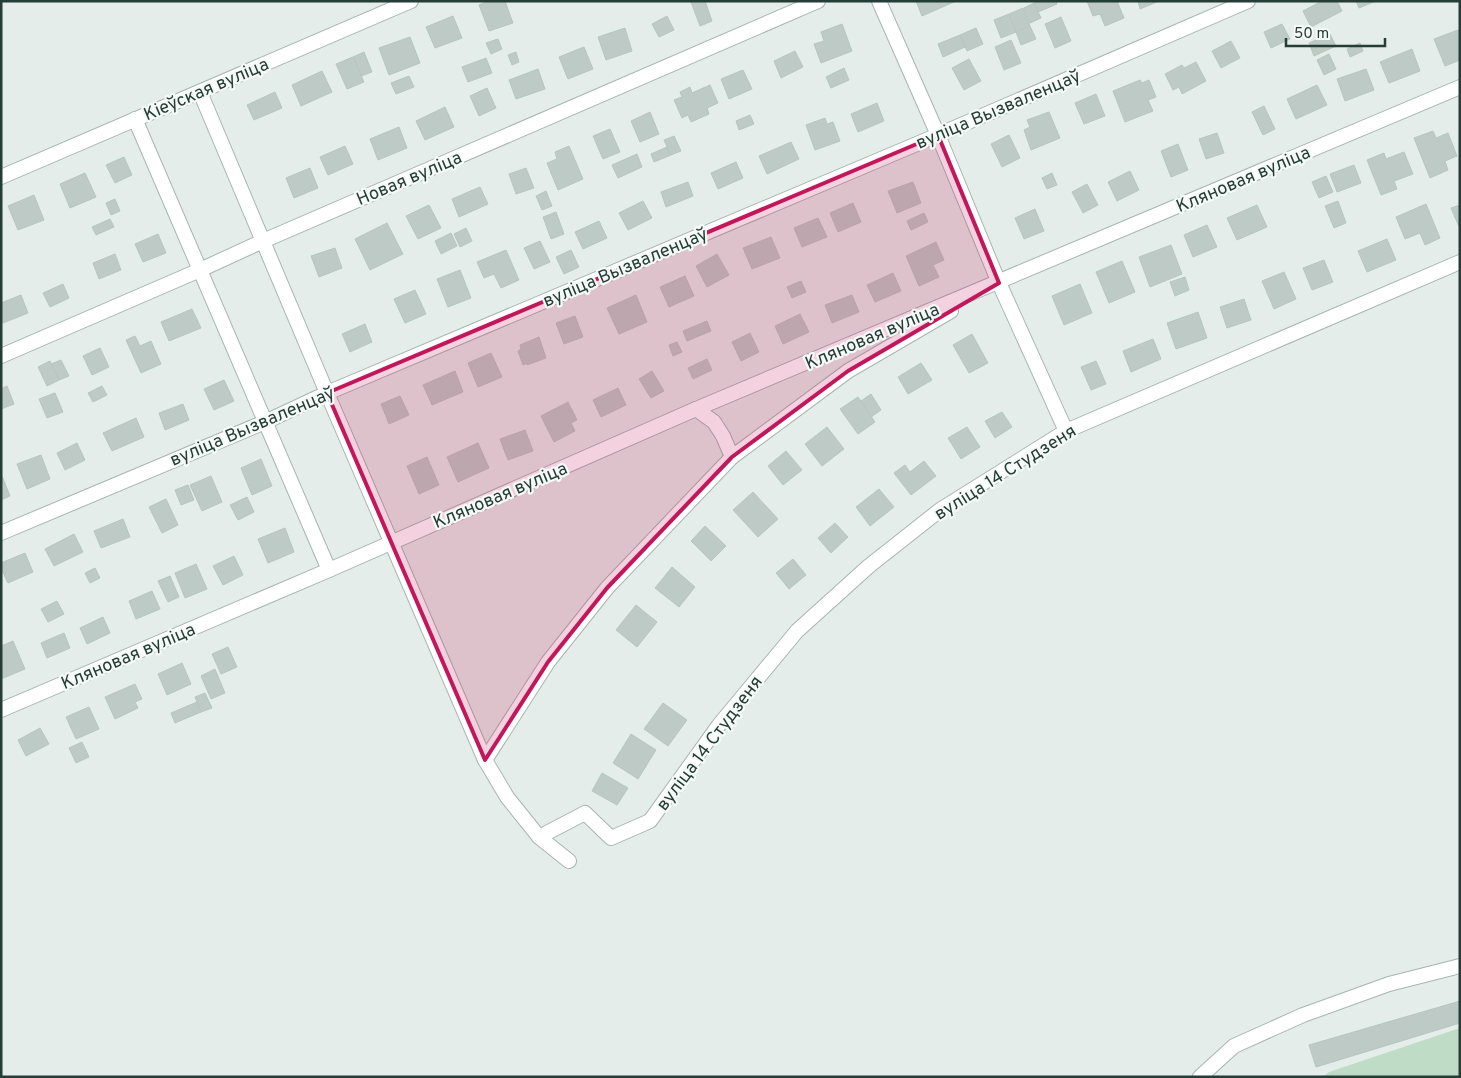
<svg xmlns="http://www.w3.org/2000/svg" width="1461" height="1078" font-family="Overpass,sans-serif">
	<style>
		.green { fill: #bfdcc6 }
		.building { fill: #bdcac5; stroke: #b7c6bf }
		.lines { fill: none; stroke-linecap: round; stroke-linejoin: round }
		.minor-casing { stroke: #a7b5b0; stroke-width: 16 }
		.minor { stroke: #fff; stroke-width: 14 }
		.marked { fill: #c2185b; fill-opacity: 0.2; stroke: #c2185b; stroke-width: 4; stroke-linejoin: round }
		.labels { text-anchor: middle; stroke-width: 4.5; stroke-linejoin: round; paint-order: stroke }
		.street-label { font-size: 18px; fill: #253d36; stroke: #f5f9f7 }
	</style>
	<rect width="100%" height="100%" fill="#e4ede9"/>
	<polygon class="green" points="1460,1028 1460,1077 1323,1077 1329,1072"/>
	<g class="building">
		<polygon points="489,1 505,1 513,23 489,31 479,5"/>
		<polygon points="693,1 705,1 712,21 700,26 691,2"/>
		<polygon points="916,1 956,1 922,16"/>
		<polygon points="1039,1 1056,1 1057,4 1038,12 1034,3"/>
		<polygon points="1087,1 1117,1 1124,18 1105,26 1100,14 1093,16"/>
		<polygon points="1138,1 1159,1 1140,9"/>
		<polygon points="1322,1 1337,1 1342,11 1311,27 1303,11"/>
		<polygon points="1356,1 1376,1 1359,8"/>
		<polygon points="1034,3 1041,18 1030,23 1024,8"/>
		<polygon points="1023,8 1030,26 1016,32 1009,14"/>
		<polygon points="1009,14 1016,32 1001,38 994,20"/>
		<polygon points="453,16 462,38 435,48 426,27"/>
		<polygon points="667,16 674,30 659,37 652,24"/>
		<polygon points="1061,17 1071,41 1055,48 1045,24"/>
		<polygon points="842,24 852,51 821,63 814,44 824,41 821,32"/>
		<polygon points="1282,24 1290,39 1271,48 1264,32"/>
		<polygon points="1030,26 1036,39 1021,45 1016,32"/>
		<polygon points="625,28 632,51 606,60 598,37"/>
		<polygon points="976,28 983,44 967,51 960,35"/>
		<polygon points="1458,30 1460,33 1460,60 1445,66 1434,39"/>
		<polygon points="1330,34 1336,46 1314,56 1309,43"/>
		<polygon points="960,35 965,47 943,57 938,44"/>
		<polygon points="410,37 420,63 389,75 379,48"/>
		<polygon points="498,39 502,49 491,54 486,43"/>
		<polygon points="1011,40 1021,63 1004,70 995,47"/>
		<polygon points="1231,41 1240,58 1221,68 1212,51"/>
		<polygon points="1360,43 1363,51 1350,57 1347,49"/>
		<polygon points="584,47 593,69 568,79 559,57"/>
		<polygon points="1412,49 1420,71 1389,83 1380,62"/>
		<polygon points="795,51 803,67 781,78 774,61"/>
		<polygon points="364,52 372,72 361,76 353,57"/>
		<polygon points="516,52 519,62 512,65 508,55"/>
		<polygon points="1329,54 1336,69 1324,75 1317,60"/>
		<polygon points="353,57 364,82 347,89 336,64"/>
		<polygon points="486,58 492,73 468,82 462,67"/>
		<polygon points="969,59 981,81 964,90 952,68"/>
		<polygon points="1196,62 1206,81 1182,94 1179,87 1173,90 1165,74 1182,65 1184,68"/>
		<polygon points="844,68 849,80 831,88 826,77"/>
		<polygon points="538,69 545,89 516,99 509,80"/>
		<polygon points="1366,69 1374,90 1345,101 1337,79"/>
		<polygon points="743,70 752,89 729,99 721,79"/>
		<polygon points="322,71 332,92 301,106 292,85"/>
		<polygon points="409,76 414,87 396,94 391,83"/>
		<polygon points="1140,80 1142,83 1149,80 1156,97 1148,100 1153,111 1125,122 1113,91"/>
		<polygon points="710,85 718,103 707,108 709,114 691,122 688,115 682,118 674,100 682,97 680,92 690,87 692,93"/>
		<polygon points="1317,85 1327,105 1296,119 1287,99"/>
		<polygon points="487,88 496,108 479,116 470,96"/>
		<polygon points="275,92 282,108 254,120 247,105"/>
		<polygon points="1096,94 1105,116 1084,124 1075,103"/>
		<polygon points="877,103 884,121 858,132 851,114"/>
		<polygon points="1264,106 1275,129 1263,135 1252,112"/>
		<polygon points="445,107 454,127 425,140 416,121"/>
		<polygon points="650,112 659,134 640,142 631,121"/>
		<polygon points="1049,112 1060,138 1031,150 1024,130 1030,127 1027,120"/>
		<polygon points="750,115 754,124 739,130 736,121"/>
		<polygon points="825,118 827,124 833,122 840,141 815,150 806,125"/>
		<polygon points="399,127 407,148 378,160 370,139"/>
		<polygon points="610,129 620,152 603,159 593,136"/>
		<polygon points="1433,131 1436,138 1448,133 1457,156 1445,161 1448,170 1430,178 1414,138"/>
		<polygon points="1217,133 1224,153 1206,159 1199,139"/>
		<polygon points="1009,135 1020,158 1002,167 991,144"/>
		<polygon points="674,136 681,151 671,155 664,140"/>
		<polygon points="791,142 799,159 767,174 759,156"/>
		<polygon points="1178,144 1188,170 1171,177 1161,151"/>
		<polygon points="345,146 353,164 328,175 320,157"/>
		<polygon points="569,146 583,179 558,190 547,163 557,159 555,152"/>
		<polygon points="667,147 671,155 654,162 651,154"/>
		<polygon points="1404,152 1413,174 1394,181 1397,189 1381,195 1367,160 1384,153 1386,159"/>
		<polygon points="637,154 642,167 618,178 612,165"/>
		<polygon points="124,157 132,175 115,183 106,165"/>
		<polygon points="736,162 743,178 718,189 711,173"/>
		<polygon points="1354,165 1361,183 1337,192 1330,174"/>
		<polygon points="310,168 318,188 294,198 286,178"/>
		<polygon points="526,168 534,188 516,194 509,174"/>
		<polygon points="1130,171 1139,190 1117,201 1108,182"/>
		<polygon points="85,173 96,197 70,208 60,184"/>
		<polygon points="1052,173 1057,185 1047,189 1042,178"/>
		<polygon points="1326,176 1333,192 1319,198 1312,182"/>
		<polygon points="688,182 693,196 666,207 661,192"/>
		<polygon points="913,182 921,203 897,213 888,191"/>
		<polygon points="1087,184 1098,205 1083,213 1072,192"/>
		<polygon points="480,187 488,204 459,217 452,199"/>
		<polygon points="546,191 552,206 542,210 536,196"/>
		<polygon points="34,195 44,220 18,230 8,206"/>
		<polygon points="115,199 120,211 111,215 106,203"/>
		<polygon points="643,201 652,218 628,230 619,213"/>
		<polygon points="1338,201 1346,223 1334,228 1325,206"/>
		<polygon points="853,203 861,222 838,232 830,213"/>
		<polygon points="1426,204 1440,238 1425,245 1420,233 1405,239 1396,217"/>
		<polygon points="429,205 441,228 418,239 406,216"/>
		<polygon points="1257,205 1267,227 1237,240 1227,218"/>
		<polygon points="1460,205 1460,229 1451,208"/>
		<polygon points="1035,209 1044,231 1024,239 1015,218"/>
		<polygon points="556,212 564,234 551,239 543,217"/>
		<polygon points="924,213 928,222 911,230 907,221"/>
		<polygon points="818,218 827,237 802,247 794,228"/>
		<polygon points="110,219 114,227 96,235 92,227"/>
		<polygon points="599,221 607,238 583,249 575,232"/>
		<polygon points="387,223 403,254 370,270 355,239"/>
		<polygon points="1207,225 1217,247 1193,257 1184,235"/>
		<polygon points="466,228 472,241 460,247 454,234"/>
		<polygon points="451,233 457,246 441,254 435,241"/>
		<polygon points="158,234 166,253 143,262 135,244"/>
		<polygon points="771,237 780,258 752,269 743,248"/>
		<polygon points="1387,239 1396,260 1367,272 1358,251"/>
		<polygon points="540,241 550,262 534,269 524,248"/>
		<polygon points="936,242 944,260 933,265 939,277 919,286 906,256"/>
		<polygon points="1171,245 1182,274 1150,287 1139,257"/>
		<polygon points="335,248 342,268 319,277 311,256"/>
		<polygon points="506,250 519,280 501,288 494,274 484,278 477,262"/>
		<polygon points="571,250 579,267 564,274 556,257"/>
		<polygon points="115,254 121,270 99,279 93,263"/>
		<polygon points="717,254 729,275 707,287 696,266"/>
		<polygon points="1324,260 1333,282 1312,290 1303,268"/>
		<polygon points="1122,261 1135,292 1109,303 1096,272"/>
		<polygon points="460,270 471,298 448,307 437,279"/>
		<polygon points="1284,272 1296,299 1274,309 1262,281"/>
		<polygon points="893,273 901,291 875,302 867,285"/>
		<polygon points="685,276 694,296 669,307 660,287"/>
		<polygon points="1185,277 1189,290 1175,296 1170,282"/>
		<polygon points="801,281 806,292 792,298 787,287"/>
		<polygon points="63,284 69,298 50,307 43,293"/>
		<polygon points="1080,284 1092,313 1064,325 1052,296"/>
		<polygon points="415,290 426,314 405,323 394,299"/>
		<polygon points="21,295 28,313 3,323 1,320 1,303"/>
		<polygon points="636,295 647,322 619,334 607,308"/>
		<polygon points="852,295 859,312 832,323 825,305"/>
		<polygon points="1244,299 1251,320 1227,328 1220,307"/>
		<polygon points="192,309 201,328 169,341 161,322"/>
		<polygon points="1198,312 1207,338 1176,349 1167,323"/>
		<polygon points="800,314 809,332 783,344 775,326"/>
		<polygon points="575,316 583,337 564,344 556,323"/>
		<polygon points="707,321 711,331 687,341 683,331"/>
		<polygon points="365,324 372,342 350,352 342,334"/>
		<polygon points="750,333 759,352 741,361 732,342"/>
		<polygon points="972,334 988,363 969,373 953,345"/>
		<polygon points="135,336 140,346 151,341 161,364 141,373 126,340"/>
		<polygon points="539,337 546,358 527,365 527,363 523,365 518,351 521,349 520,345"/>
		<polygon points="1153,339 1161,359 1131,372 1123,351"/>
		<polygon points="677,342 682,352 673,356 669,345"/>
		<polygon points="100,348 109,367 92,375 83,356"/>
		<polygon points="491,353 502,377 478,387 468,363"/>
		<polygon points="707,359 712,370 693,379 688,368"/>
		<polygon points="61,360 69,376 59,380 51,364"/>
		<polygon points="50,361 59,380 47,386 38,367"/>
		<polygon points="1096,361 1106,384 1091,390 1081,367"/>
		<polygon points="921,363 932,380 908,394 898,377"/>
		<polygon points="455,371 463,392 432,405 423,385"/>
		<polygon points="652,371 664,391 651,398 639,379"/>
		<polygon points="224,380 234,401 214,410 204,389"/>
		<polygon points="7,386 14,404 1,409 1,389"/>
		<polygon points="102,386 107,395 93,402 88,393"/>
		<polygon points="618,388 626,405 601,417 593,400"/>
		<polygon points="55,393 63,412 47,418 39,399"/>
		<polygon points="871,394 881,410 871,417 861,401"/>
		<polygon points="400,396 409,415 389,424 381,404"/>
		<polygon points="858,397 875,422 858,434 840,409"/>
		<polygon points="568,402 577,420 571,423 575,431 554,442 541,416"/>
		<polygon points="183,404 189,420 165,430 159,413"/>
		<polygon points="1002,412 1012,427 995,438 985,421"/>
		<polygon points="136,418 144,437 112,451 103,433"/>
		<polygon points="827,427 844,449 822,466 805,444"/>
		<polygon points="967,427 980,447 961,459 948,438"/>
		<polygon points="525,430 533,451 508,460 500,439"/>
		<polygon points="77,443 85,460 65,470 57,453"/>
		<polygon points="478,443 489,468 458,482 447,457"/>
		<polygon points="786,451 802,470 783,485 768,466"/>
		<polygon points="41,455 50,479 27,489 17,464"/>
		<polygon points="427,457 439,485 419,494 407,466"/>
		<polygon points="261,459 272,486 252,495 241,468"/>
		<polygon points="924,461 936,476 911,495 894,473 905,465 910,472"/>
		<polygon points="2,476 10,496 1,500 1,477"/>
		<polygon points="211,476 222,502 202,511 190,485"/>
		<polygon points="188,485 194,500 181,505 175,490"/>
		<polygon points="879,489 894,507 870,526 856,507"/>
		<polygon points="753,492 778,519 758,537 733,510"/>
		<polygon points="247,497 254,512 238,520 230,505"/>
		<polygon points="166,499 178,525 162,533 149,507"/>
		<polygon points="123,519 130,537 101,548 94,531"/>
		<polygon points="835,523 848,537 831,553 818,538"/>
		<polygon points="705,526 726,546 711,561 691,541"/>
		<polygon points="285,528 294,552 268,563 258,539"/>
		<polygon points="74,534 83,552 54,566 45,549"/>
		<polygon points="25,553 33,572 8,583 1,568 1,563"/>
		<polygon points="234,556 243,575 223,585 213,566"/>
		<polygon points="793,559 806,575 789,589 776,573"/>
		<polygon points="196,564 207,589 185,598 175,573"/>
		<polygon points="672,567 695,587 679,607 655,588"/>
		<polygon points="95,568 100,578 90,583 85,573"/>
		<polygon points="170,576 179,597 168,602 158,581"/>
		<polygon points="152,591 160,609 136,619 129,601"/>
		<polygon points="57,601 64,614 48,622 41,609"/>
		<polygon points="636,605 657,622 637,647 616,630"/>
		<polygon points="103,617 110,633 87,644 80,628"/>
		<polygon points="64,633 70,648 47,658 41,643"/>
		<polygon points="13,641 25,669 1,679 1,646"/>
		<polygon points="228,647 237,667 221,674 212,654"/>
		<polygon points="182,663 191,684 167,695 158,674"/>
		<polygon points="215,669 225,693 211,699 201,676"/>
		<polygon points="135,684 142,699 135,702 138,708 115,719 105,697"/>
		<polygon points="205,693 212,708 201,712 195,697"/>
		<polygon points="197,702 201,712 175,723 171,713"/>
		<polygon points="663,703 687,720 668,746 644,729"/>
		<polygon points="89,707 99,729 76,739 66,717"/>
		<polygon points="40,728 49,744 26,756 18,740"/>
		<polygon points="631,734 656,750 638,779 613,763"/>
		<polygon points="82,742 89,757 76,763 69,748"/>
		<polygon points="602,773 628,788 617,805 592,791"/>
		<polygon points="1460,1001 1460,1023 1316,1067 1309,1045"/>
	</g>
	<g class="lines">
		<defs>
			<g id="minor">
				<polyline points="879,1 938,135 999,283 1066,431"/>
				<polyline points="200,92 327,393 485,760 507,797 539,837 569,861"/>
				<polyline points="135,119 329,570"/>
				<polyline points="1,177 411,1"/>
				<polyline points="1,356 200,270 263,241 818,1"/>
				<polyline points="696,409 714,422 723,436 732,457"/>
				<polyline points="1,533 265,422 327,393 938,135 1248,1"/>
				<polyline points="1,710 329,570 696,409 1460,87"/>
				<polyline points="485,760 548,662 607,588 732,457 848,371 951,311"/>
				<polyline points="539,837 585,813 611,838 650,821 719,725 797,631 869,566 940,510 1066,431 1460,262"/>
				<polyline points="1200,1077 1234,1046 1303,1015 1389,984 1460,966"/>
			</g>
		</defs>
		<use href="#minor" class="minor-casing"/>
		<use href="#minor" class="minor"/>
	</g>
	<path class="marked" d="M 938,135 L 999,283 L 848,371 L 732,457 L 607,588 L 548,662 L 485,760 L 327,393 Z"/>
	<g class="labels">
		<g class="street-label">
			<text transform="translate(206 89) rotate(-23)" y="6">Кіеўская вуліца</text>
			<text transform="translate(998 109) rotate(-23)" y="6">вуліца Вызваленцаў</text>
			<text transform="translate(409 178) rotate(-23)" y="6">Новая вуліца</text>
			<text transform="translate(1243 179) rotate(-23)" y="6">Кляновая вуліца</text>
			<text transform="translate(625 267) rotate(-23)" y="6">вуліца Вызваленцаў</text>
			<text transform="translate(872 336) rotate(-23)" y="6">Кляновая вуліца</text>
			<text transform="translate(252 426) rotate(-23)" y="6">вуліца Вызваленцаў</text>
			<text transform="translate(1005 472) rotate(-32)" y="6">вуліца 14 Студзеня</text>
			<text transform="translate(500 495) rotate(-23)" y="6">Кляновая вуліца</text>
			<text transform="translate(128 656) rotate(-23)" y="6">Кляновая вуліца</text>
			<text transform="translate(709 743) rotate(-53)" y="6">вуліца 14 Студзеня</text>
		</g>
	</g>
	<rect width="1461" height="1078" fill="none" stroke="#253d36" stroke-width="5"/>
	<path d="M1286 38v8h99v-8" fill="none" stroke="#253d36" stroke-width="2.5"/>
	<text x="1294" y="38" font-size="15" fill="#253d36" stroke="#f5f9f7" stroke-width="4" paint-order="stroke">50 m</text>
</svg>
